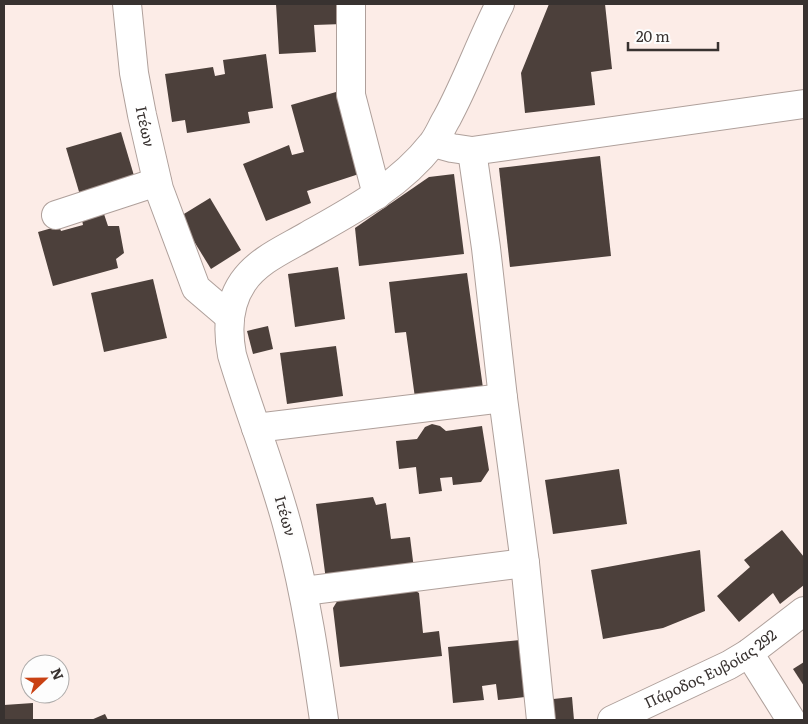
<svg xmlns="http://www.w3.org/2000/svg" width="808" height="724" font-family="Literata,serif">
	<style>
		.building { fill: #4c403b }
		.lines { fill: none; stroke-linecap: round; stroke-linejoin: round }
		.minor-casing { stroke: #afa09b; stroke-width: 30 }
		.minor { stroke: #fff; stroke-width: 28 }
		.labels { text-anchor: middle; stroke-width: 5; stroke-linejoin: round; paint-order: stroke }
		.street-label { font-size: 15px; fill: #383230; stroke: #fdfdfd }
	</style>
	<rect width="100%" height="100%" fill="#fcece7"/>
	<g class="building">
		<polygon points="276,4 342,4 343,24 314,25 316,52 279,54"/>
		<polygon points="549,4 605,4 612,69 591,72 595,105 525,113 521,73"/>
		<polygon points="266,54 273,108 248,112 250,123 187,133 185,120 172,122 165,74 213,67 215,76 225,74 223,60"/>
		<polygon points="336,92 362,173 307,191 311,203 266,221 243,164 289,145 292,155 304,152 291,105"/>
		<polygon points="121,132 135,179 80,195 66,148"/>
		<polygon points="600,156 611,256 510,267 499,168"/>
		<polygon points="454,174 464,254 359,266 355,228 429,177"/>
		<polygon points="210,198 241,250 211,269 179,217"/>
		<polygon points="104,214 108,226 119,226 124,253 116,259 118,268 53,286 38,232 59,226 61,231 83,225 82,220"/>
		<polygon points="338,267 345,319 295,327 288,274"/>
		<polygon points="467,273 483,388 415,398 406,332 395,333 389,282"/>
		<polygon points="153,279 167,338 104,352 91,293"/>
		<polygon points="268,326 273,349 253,354 247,331"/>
		<polygon points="336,346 343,396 287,404 280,353"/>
		<polygon points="432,424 440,426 446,431 482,426 489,470 481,482 453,485 452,477 440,478 442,491 419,494 416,467 399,469 396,441 417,439 425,427"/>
		<polygon points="619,469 627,524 553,534 545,480"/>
		<polygon points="373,497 376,505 386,503 391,539 410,537 414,569 326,580 316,504"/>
		<polygon points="782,530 804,557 804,585 780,604 773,593 739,622 717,596 750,567 744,560"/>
		<polygon points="700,550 705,611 663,628 603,639 591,570"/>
		<polygon points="409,587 419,593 423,633 439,631 442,656 340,667 333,608 341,595"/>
		<polygon points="520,640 525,697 498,700 496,684 482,686 484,700 453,703 448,647"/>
		<polygon points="804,662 804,686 793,669"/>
		<polygon points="572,697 574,720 547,720 544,700"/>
		<polygon points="33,703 33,720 4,720 4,705"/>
		<polygon points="105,714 108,720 91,720"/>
	</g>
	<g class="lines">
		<defs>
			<g id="minor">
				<path id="s1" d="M 127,4 L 134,73 L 142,115 L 159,189 L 196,288 L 230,317"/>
				<polyline points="351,4 351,95 377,195"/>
				<polyline points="434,143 452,148 472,151 804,104"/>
				<polyline points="472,151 486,248 503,398 525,563 541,720"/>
				<polyline points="56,215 157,182"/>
				<polyline points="256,428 503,398"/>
				<polyline points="304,591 525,563"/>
				<polyline points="749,653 791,720"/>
				<path d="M 324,720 C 315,658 306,597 290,536 C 275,475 250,416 232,355 C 227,329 228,304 243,282 C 258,260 285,249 307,236 C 353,210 399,186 432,144 C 438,137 442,126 447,118 C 467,81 481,41 500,4"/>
				<path id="s2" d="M 612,720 L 729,665 L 749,653 L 804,611"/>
			</g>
		</defs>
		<use href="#minor" class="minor-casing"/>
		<use href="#minor" class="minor"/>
	</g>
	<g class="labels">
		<g class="street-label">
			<text dy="5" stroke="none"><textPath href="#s1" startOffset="124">Ιτέων</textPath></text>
			<text transform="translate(285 516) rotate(74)" y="5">Ιτέων</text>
			<text dy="5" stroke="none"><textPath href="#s2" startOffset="111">Πάροδος Ευβοίας 292</textPath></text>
		</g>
	</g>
	<rect width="808" height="724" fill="none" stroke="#383230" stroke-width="10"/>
	<g transform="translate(45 679) rotate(68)"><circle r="24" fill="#fdfdfd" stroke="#aeacab"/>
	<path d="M0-4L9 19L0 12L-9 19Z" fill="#c94113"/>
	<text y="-8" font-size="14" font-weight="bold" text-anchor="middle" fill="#383230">N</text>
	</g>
	<path d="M628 42v8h90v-8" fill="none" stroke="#383230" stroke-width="2.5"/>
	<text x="636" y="42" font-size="15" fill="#383230" stroke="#fdfdfd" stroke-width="4" paint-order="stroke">20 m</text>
</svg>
